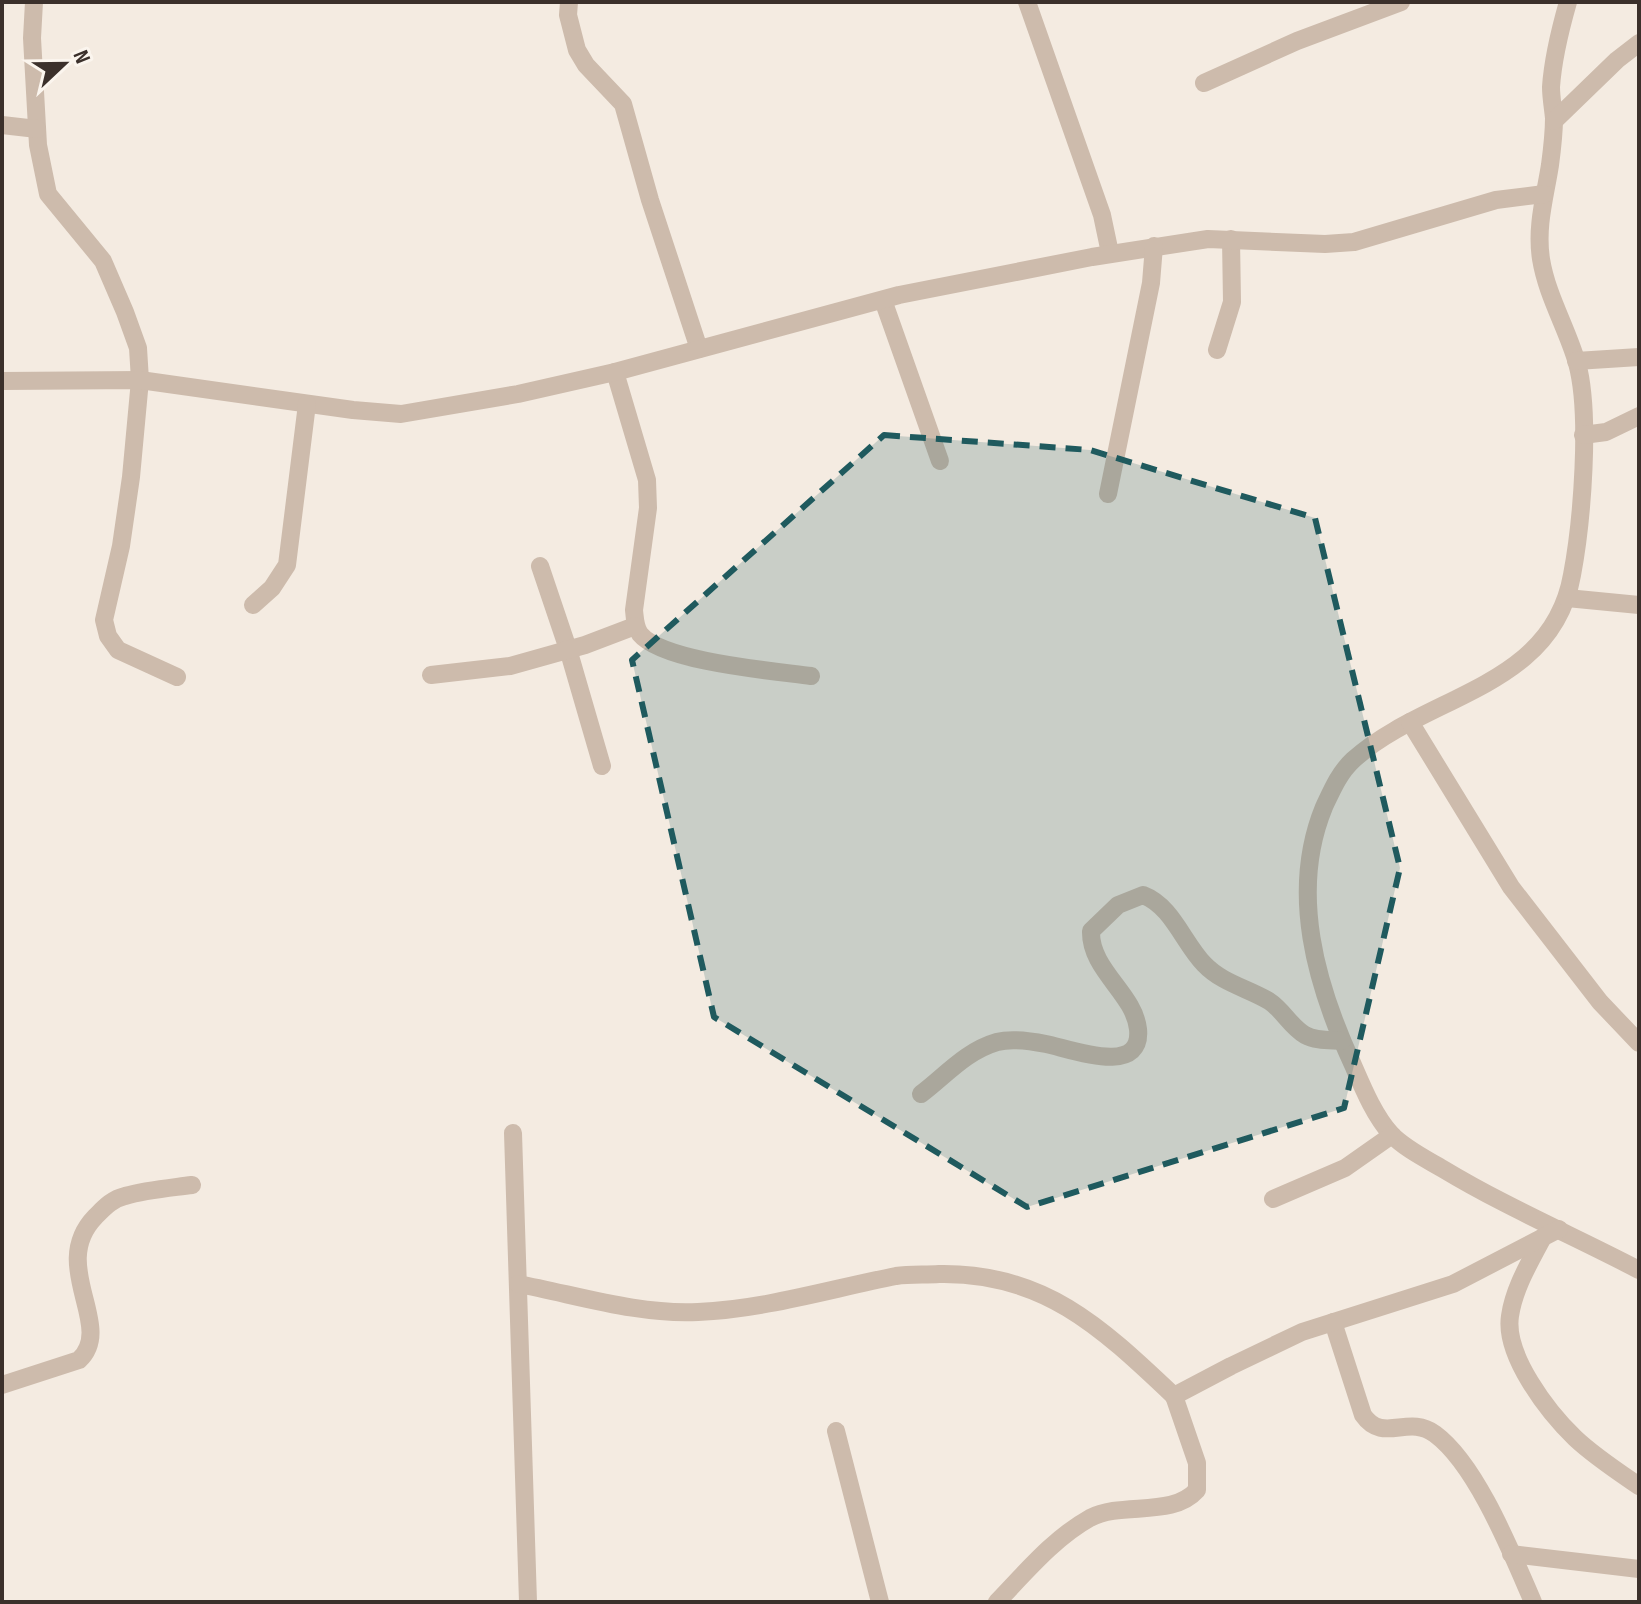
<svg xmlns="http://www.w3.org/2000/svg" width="1641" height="1604" font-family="'Sofia Sans Condensed',sans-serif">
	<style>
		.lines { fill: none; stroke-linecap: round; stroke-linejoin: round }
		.minor { stroke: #cdbbac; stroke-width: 18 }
		.marked { fill: #1f5a5e; fill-opacity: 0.2; stroke: #1f5a5e; stroke-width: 6; stroke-dasharray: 16 10; stroke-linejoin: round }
	</style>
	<rect width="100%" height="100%" fill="#f4ebe1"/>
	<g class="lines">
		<g class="minor">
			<polyline points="34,2 32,38 38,145 48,194 103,261 125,312 138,348 140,380 131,477 121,546 104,620 108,636 118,650 177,677"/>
			<polyline points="569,2 568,15 577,50 586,65 623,104 650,200 699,349"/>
			<polyline points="1027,2 1102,215 1110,253"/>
			<path d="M 1568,2 C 1560,30 1553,57 1551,87 C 1551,97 1553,108 1554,118 C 1554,133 1552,150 1550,165 C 1545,197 1536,226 1541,259 C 1547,296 1567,328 1577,363 C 1591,414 1582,522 1572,575 C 1552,689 1426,694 1353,760 C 1339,773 1332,790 1324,807 C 1289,892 1316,985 1353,1065 C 1363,1088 1374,1115 1391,1134 C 1404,1148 1426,1159 1443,1169 C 1506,1207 1574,1236 1639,1270"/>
			<polyline points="1204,83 1297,41 1401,2"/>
			<polyline points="1554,121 1617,60 1639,43"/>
			<polyline points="2,125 37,129"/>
			<polyline points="883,300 940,461"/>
			<polyline points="1217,350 1232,302 1231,239"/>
			<polyline points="1576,361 1639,357"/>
			<path d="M 615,372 L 647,480 L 648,508 L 634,610 C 635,619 635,627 640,634 C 663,662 774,671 811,676"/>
			<polyline points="2,381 140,380 353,410 401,414 518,394 615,372 899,295 1092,257 1208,239 1325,244 1354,242 1496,200 1544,194"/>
			<polyline points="1583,435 1606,432 1639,416"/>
			<polyline points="1108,494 1151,283 1154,246"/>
			<polyline points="540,566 568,649 602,766"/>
			<polyline points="1567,598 1639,605"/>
			<polyline points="253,605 272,588 287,565 307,404"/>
			<polyline points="431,675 510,666 585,645 635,626"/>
			<polyline points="1410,722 1511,887 1600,1002 1639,1043"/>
			<path d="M 921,1094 C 946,1075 966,1051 997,1042 C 1012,1038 1031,1041 1046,1044 C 1068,1048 1143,1078 1138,1029 C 1134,993 1090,970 1091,931 L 1118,905 L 1143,895 C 1172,906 1183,942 1204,964 C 1222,983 1247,988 1269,1001 C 1283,1010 1290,1026 1305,1035 C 1316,1041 1330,1040 1342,1041"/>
			<polyline points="513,1133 528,1602"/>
			<polyline points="1273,1199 1345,1168 1392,1135"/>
			<path d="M 1543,1237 C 1530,1262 1514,1288 1510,1316 C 1504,1355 1548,1412 1575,1438 C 1594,1456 1617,1471 1639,1486"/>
			<path d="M 518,1284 C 577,1295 638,1315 698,1312 C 765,1309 830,1289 896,1276 C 910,1274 925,1275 939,1274 C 1044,1272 1102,1328 1174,1396"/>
			<path d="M 1333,1322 L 1363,1415 C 1383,1444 1408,1414 1435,1434 C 1477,1465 1512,1554 1533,1602"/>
			<path d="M 2,1385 L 79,1360 C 116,1326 48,1266 95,1217 C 104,1208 112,1199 125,1196 C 146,1190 170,1188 192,1185"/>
			<polyline points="836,1431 880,1602"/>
			<polyline points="1511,1554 1639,1569"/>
			<path d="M 997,1602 C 1025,1573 1054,1538 1090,1518 C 1123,1501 1172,1518 1197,1490 L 1197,1463 L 1174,1396 L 1231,1366 L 1302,1332 L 1453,1284 L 1559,1229"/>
		</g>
	</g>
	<path class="marked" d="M 884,435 L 1090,450 L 1315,518 L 1400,868 L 1344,1108 L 1027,1207 L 714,1017 L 632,660 Z"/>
	<rect width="1641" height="1604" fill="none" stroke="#3b302b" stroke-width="8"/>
	<g transform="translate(64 64) rotate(68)" stroke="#fbf5ee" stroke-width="6" paint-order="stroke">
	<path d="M0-6L14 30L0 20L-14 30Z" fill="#3b302b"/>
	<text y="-12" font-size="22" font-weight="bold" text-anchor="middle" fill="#3b302b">N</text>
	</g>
</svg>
